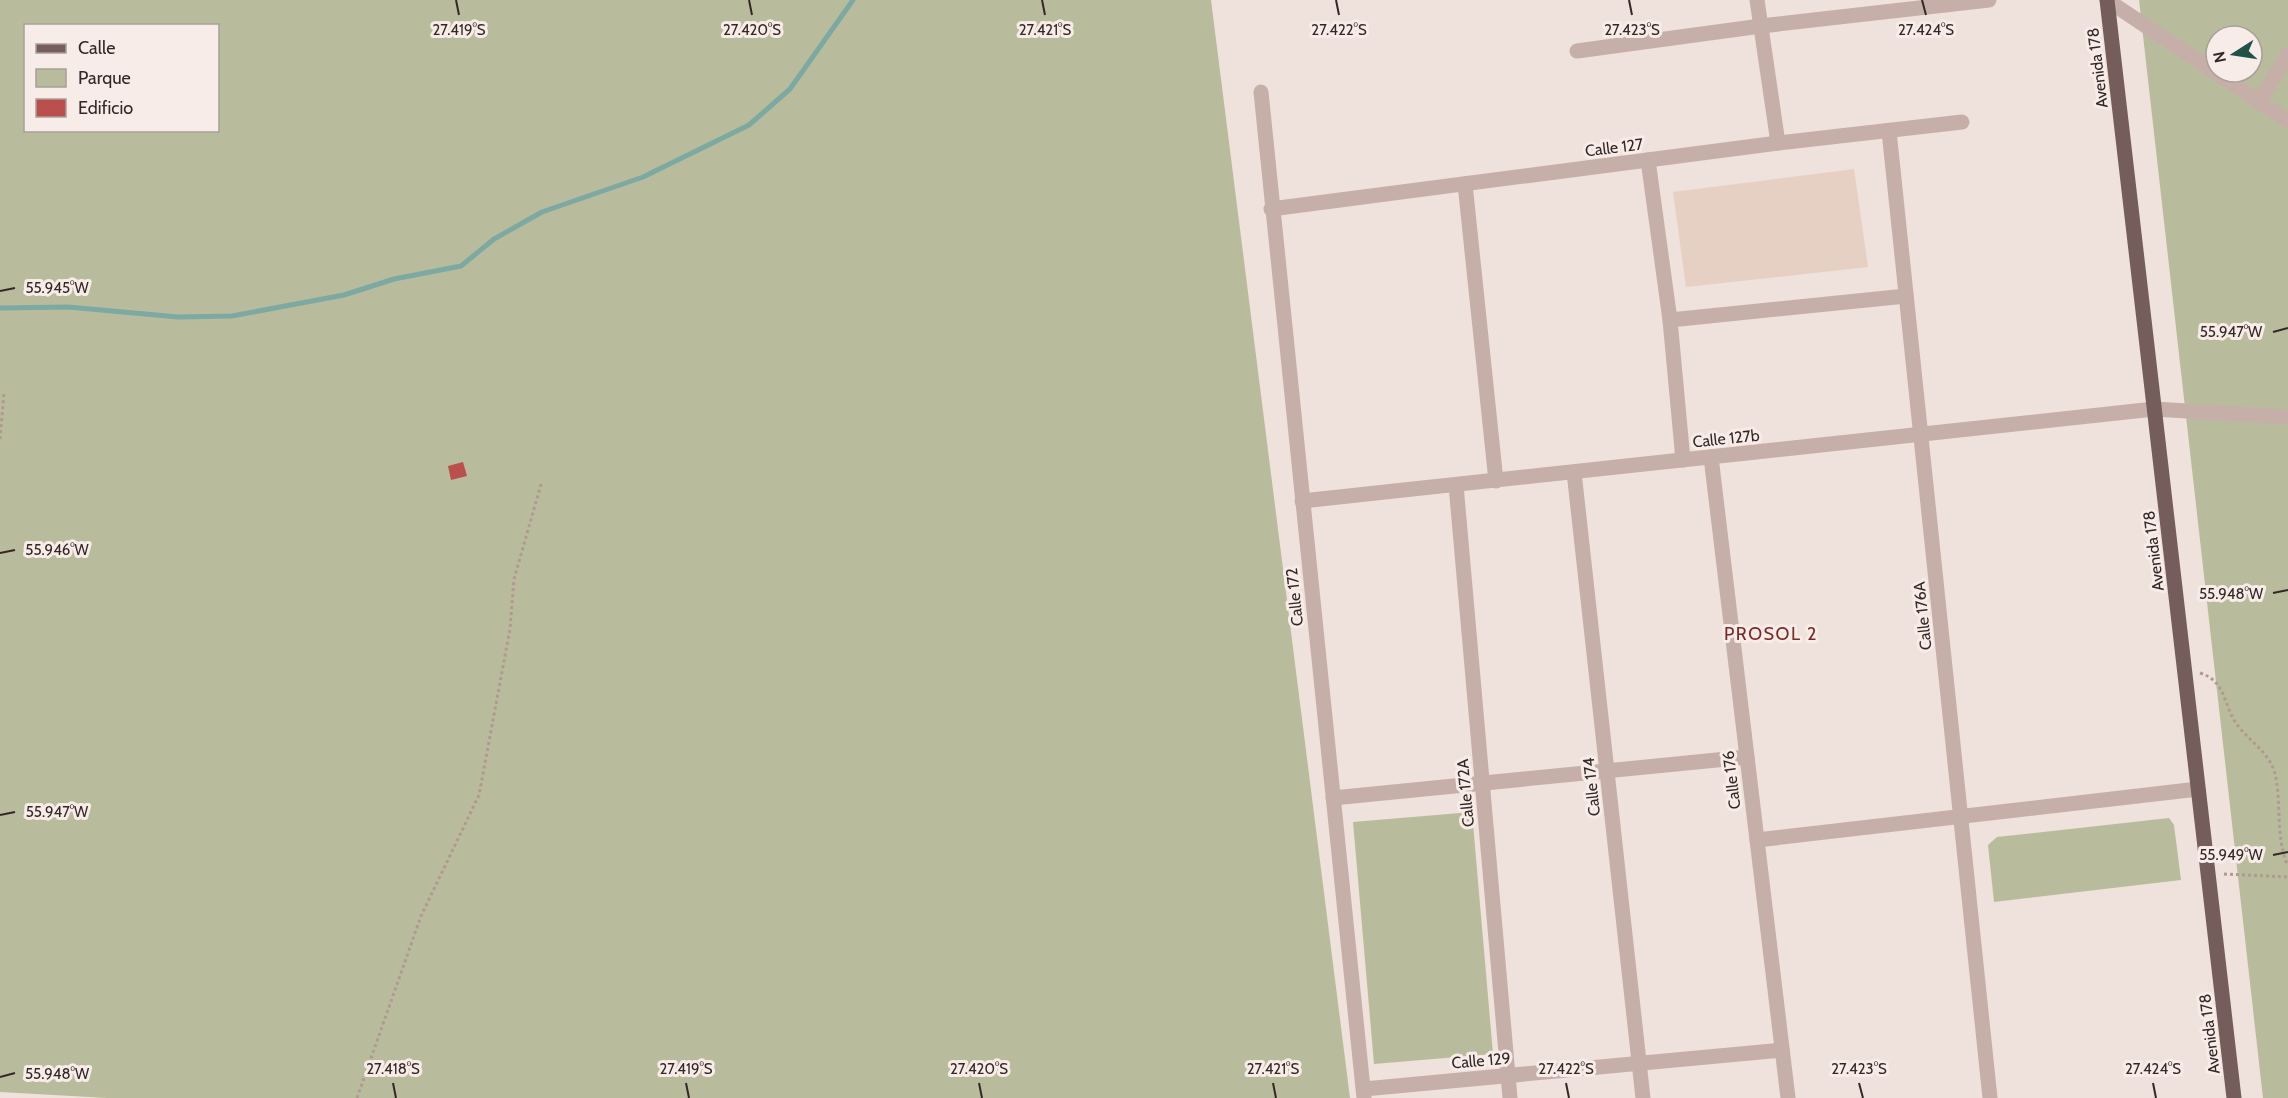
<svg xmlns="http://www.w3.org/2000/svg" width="2288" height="1098" font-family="Cabin,sans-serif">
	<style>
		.green { fill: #b9bc9c; fill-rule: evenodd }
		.plaza { fill: #e6cfc3 }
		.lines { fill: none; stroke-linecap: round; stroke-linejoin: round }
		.stream { stroke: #7ca9a1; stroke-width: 5 }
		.building { fill: #ba4f4d }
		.path { stroke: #b19992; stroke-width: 3; stroke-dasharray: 3 3; stroke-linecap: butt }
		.minor { stroke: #c6afa8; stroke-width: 15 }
		.major { stroke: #745d5a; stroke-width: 15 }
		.ticks { fill: none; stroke: #332827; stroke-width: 2 }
		.labels { text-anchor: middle; stroke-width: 6; stroke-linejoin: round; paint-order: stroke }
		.street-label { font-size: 16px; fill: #332827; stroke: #f7ece7 }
		.neighbourhood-label { font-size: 18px; letter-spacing: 1.5px; fill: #7b2928; stroke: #f7ece7 }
		.ticks-label { font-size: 15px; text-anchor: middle; fill: #332827; stroke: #f7ece7; stroke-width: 6; stroke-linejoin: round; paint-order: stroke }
	</style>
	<rect width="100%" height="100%" fill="#efe1db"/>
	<g class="green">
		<path d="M 0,0 L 1211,0 L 1350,1098 L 107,1098 L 0,1092 ZM 26,26 L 218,26 L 218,130 L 26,130 Z"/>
		<path d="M 2139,0 L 2288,0 L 2288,1098 L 2263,1098 ZM 2216,36 L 2252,36 L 2252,72 L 2216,72 Z"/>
		<polygon points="1472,812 1493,1054 1374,1064 1353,822"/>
		<polygon points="2169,818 2174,825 2181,880 1994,902 1988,845 1997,837"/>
	</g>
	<polygon class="plaza" points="1854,169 1868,267 1686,287 1673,192"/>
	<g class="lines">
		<polyline class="stream" points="0,308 68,307 178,317 232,316 344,295 394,279 461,266 494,239 542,212 643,177 749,125 790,89 853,0"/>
	</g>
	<polygon class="building" points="463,462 467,476 451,480 448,466"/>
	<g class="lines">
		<g class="path">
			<polyline points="0,439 4,393"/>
			<path d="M 2200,673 C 2226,681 2223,704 2236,723 C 2248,741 2269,751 2275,774 C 2282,803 2275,838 2288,866"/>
			<polyline points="2224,874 2288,877"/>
			<polyline points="357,1098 421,916 479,795 510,629 514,579 542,481"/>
		</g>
		<g class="minor">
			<polyline points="1757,0 1778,143"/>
			<polyline points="2107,0 2288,121"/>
			<polyline points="1577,51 1761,26 1989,0"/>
			<polyline points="1261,92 1364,1098"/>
			<polyline points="2259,102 2288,54"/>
			<polyline points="1889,131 1990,1098"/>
			<polyline points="1648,160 1670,320 1683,460"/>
			<polyline points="1465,184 1496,481"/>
			<polyline points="1271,209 1778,143 1962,122"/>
			<polyline points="1670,320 1906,296"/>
			<polyline points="1711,457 1788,1098"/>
			<polyline points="1574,472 1643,1098"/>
			<polyline points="1456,485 1510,1098"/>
			<polyline points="1302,501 2154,409 2288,417"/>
			<polyline points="1333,798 1747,757"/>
			<polyline points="1757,840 2198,789"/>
			<polyline points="1364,1089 1782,1050"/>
		</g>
		<polyline class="major" points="2107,0 2234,1098"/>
	</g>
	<path class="ticks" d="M 456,0 L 459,15M 749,0 L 752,15M 1042,0 L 1045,15M 1336,0 L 1339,15M 1629,0 L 1632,15M 1922,0 L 1926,15M 0,291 L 15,288M 2273,332 L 2288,328M 0,553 L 15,550M 2273,593 L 2288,590M 0,815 L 15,812M 2273,855 L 2288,852M 0,1077 L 15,1073M 393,1083 L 396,1098M 686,1083 L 689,1098M 979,1083 L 982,1098M 1273,1083 L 1276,1098M 1566,1083 L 1569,1098M 1859,1083 L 1863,1098M 2153,1083 L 2156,1098"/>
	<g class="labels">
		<g class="street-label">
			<text transform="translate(2097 68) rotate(-97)" y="6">Avenida 178</text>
			<text transform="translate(1614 147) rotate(-7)" y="6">Calle 127</text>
			<text transform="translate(1726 438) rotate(-6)" y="6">Calle 127b</text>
			<text transform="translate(2153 551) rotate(-97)" y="6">Avenida 178</text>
			<text transform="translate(1294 597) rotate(-96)" y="6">Calle 172</text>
			<text transform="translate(1922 616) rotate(-96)" y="6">Calle 176A</text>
			<text transform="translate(1731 780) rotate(-97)" y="6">Calle 176</text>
			<text transform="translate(1591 787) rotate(-96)" y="6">Calle 174</text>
			<text transform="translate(1465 793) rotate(-95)" y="6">Calle 172A</text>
			<text transform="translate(2209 1034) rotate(-97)" y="6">Avenida 178</text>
			<text transform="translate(1481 1060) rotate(-5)" y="6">Calle 129</text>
		</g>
		<g class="neighbourhood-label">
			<text x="1771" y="640">PROSOL 2</text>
		</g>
	</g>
	<g class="ticks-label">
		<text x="459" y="35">27.419°S</text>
		<text x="752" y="35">27.420°S</text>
		<text x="1045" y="35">27.421°S</text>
		<text x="1339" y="35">27.422°S</text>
		<text x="1632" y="35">27.423°S</text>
		<text x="1926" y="35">27.424°S</text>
		<text x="57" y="293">55.945°W</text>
		<text x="2231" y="337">55.947°W</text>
		<text x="57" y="555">55.946°W</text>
		<text x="2231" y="599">55.948°W</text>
		<text x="57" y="817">55.947°W</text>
		<text x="2231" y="860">55.949°W</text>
		<text x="393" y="1074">27.418°S</text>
		<text x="686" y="1074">27.419°S</text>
		<text x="979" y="1074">27.420°S</text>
		<text x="1273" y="1074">27.421°S</text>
		<text x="1566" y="1074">27.422°S</text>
		<text x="1859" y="1074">27.423°S</text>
		<text x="2153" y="1074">27.424°S</text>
		<text x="57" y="1079">55.948°W</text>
	</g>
	<rect x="24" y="24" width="195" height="108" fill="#f7ece7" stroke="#a99e9a" stroke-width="1.5"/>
	<rect x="36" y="44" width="30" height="9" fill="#745d5a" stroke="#a99e9a" stroke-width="1.5"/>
	<text x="78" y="54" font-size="18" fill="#332827">Calle</text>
	<rect x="36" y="69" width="30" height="18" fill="#b9bc9c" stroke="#a99e9a" stroke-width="1.5"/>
	<text x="78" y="84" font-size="18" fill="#332827">Parque</text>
	<rect x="36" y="99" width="30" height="18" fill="#ba4f4d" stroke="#a99e9a" stroke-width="1.5"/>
	<text x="78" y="114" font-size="18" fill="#332827">Edificio</text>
	<g transform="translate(2234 54) rotate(258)"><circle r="28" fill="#f7ece7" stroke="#a99e9a" stroke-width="1.5"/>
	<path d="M0-4.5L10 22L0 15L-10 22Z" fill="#215149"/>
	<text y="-9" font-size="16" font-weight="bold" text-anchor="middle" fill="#332827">N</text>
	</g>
</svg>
